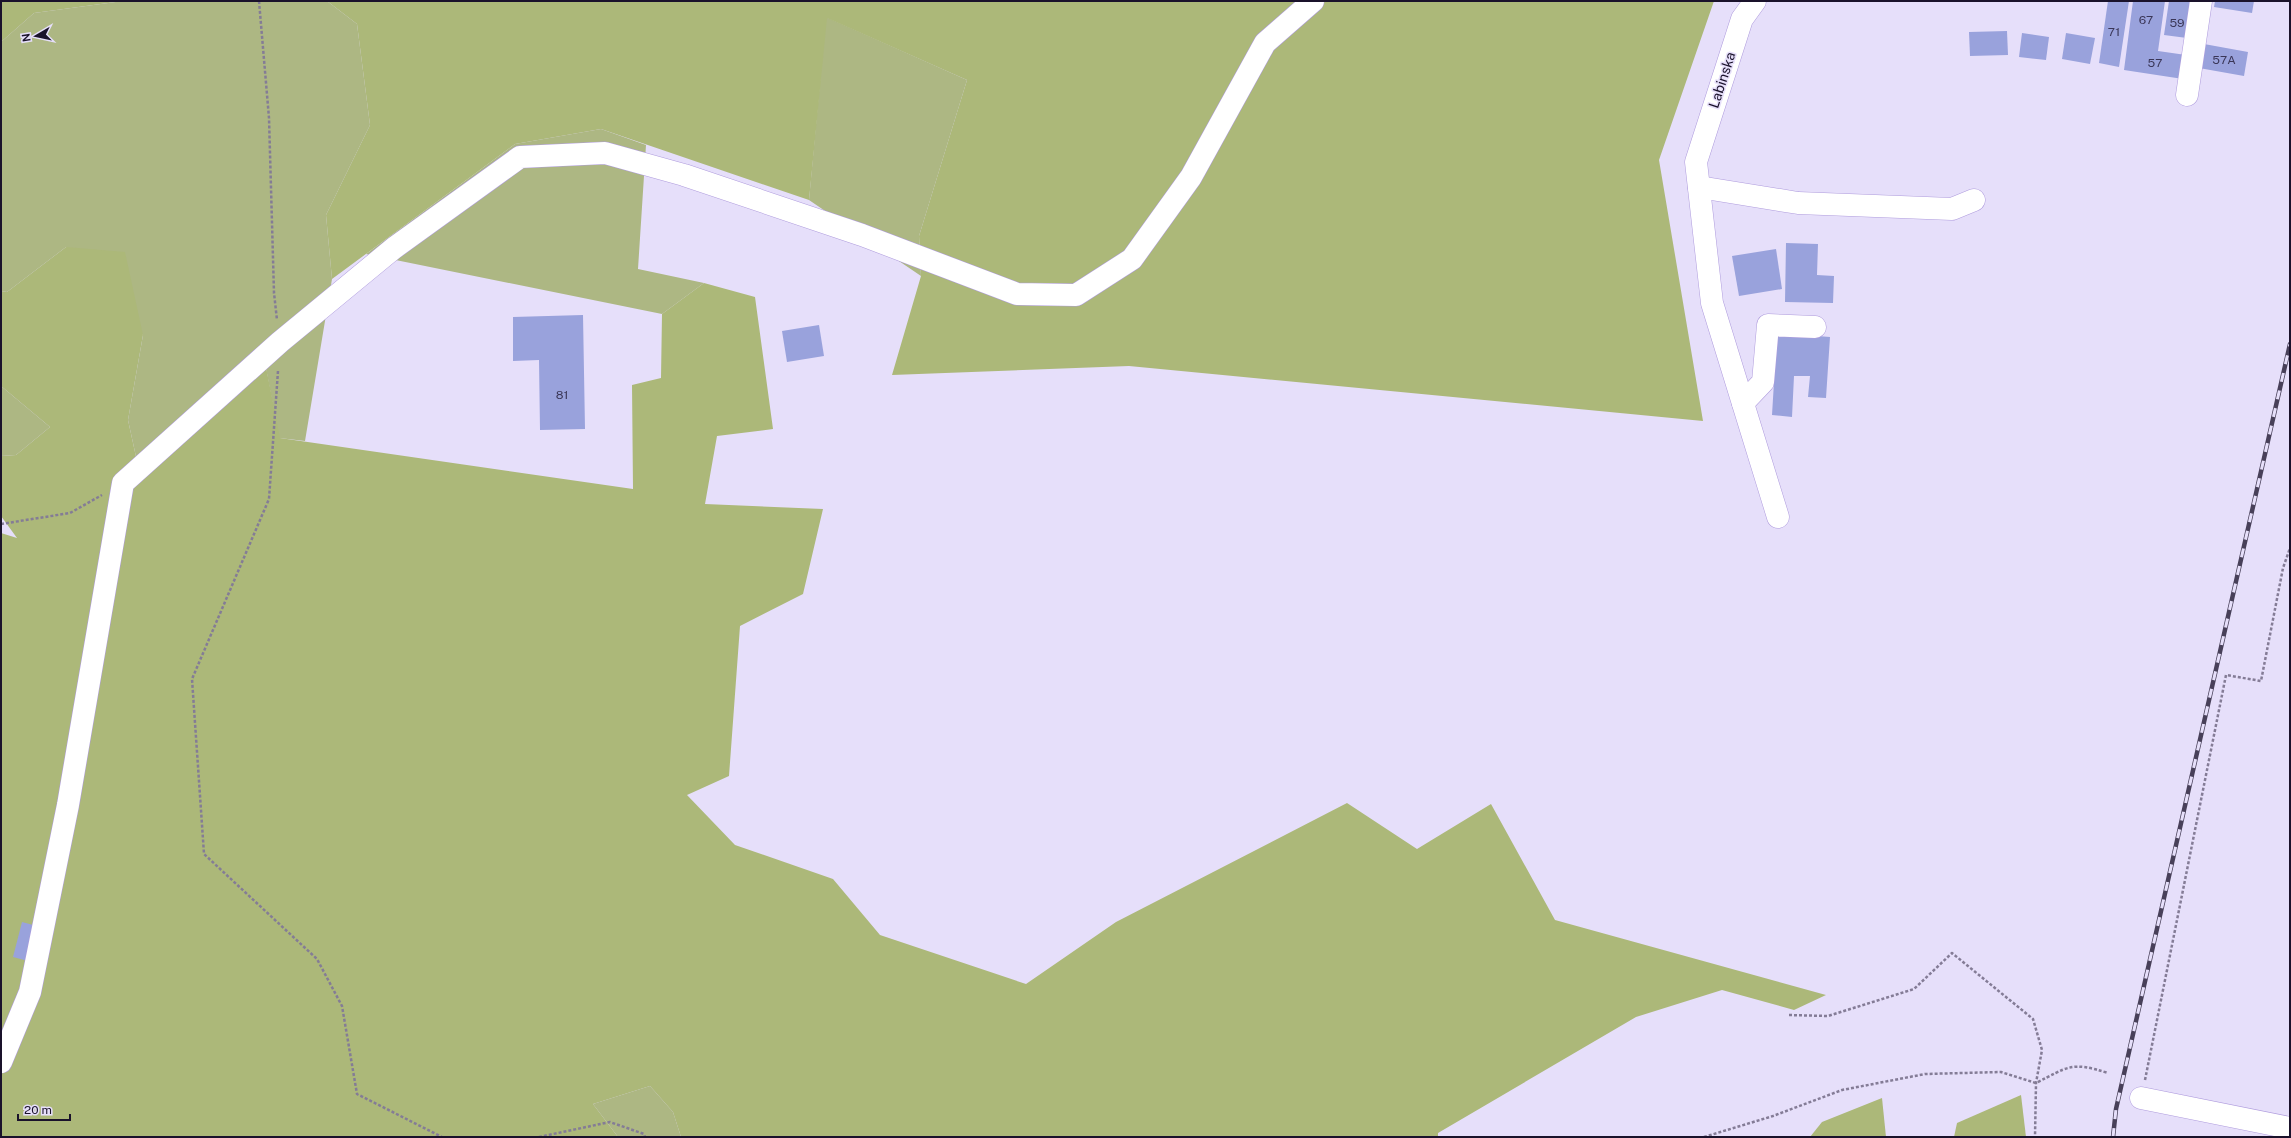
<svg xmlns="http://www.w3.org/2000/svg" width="2291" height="1138" font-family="'Public Sans',sans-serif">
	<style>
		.green { fill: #adb783 }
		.forest { fill: #acb879 }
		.building { fill: #99a2dc }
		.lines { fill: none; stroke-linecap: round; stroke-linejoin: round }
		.minor-casing { stroke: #af9cdd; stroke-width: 23 }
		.path { stroke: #847c96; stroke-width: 2.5; stroke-dasharray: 3 2; stroke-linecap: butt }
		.minor { stroke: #fff; stroke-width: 22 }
		.rail-casing { stroke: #484059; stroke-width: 4.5 }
		.rail { stroke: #e6dffa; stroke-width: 3; stroke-dasharray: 9; stroke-linecap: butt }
		.labels { text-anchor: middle; stroke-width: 3; stroke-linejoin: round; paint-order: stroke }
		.number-label { font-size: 12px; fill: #3a3657 }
		.street-label { font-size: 14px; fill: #1a122b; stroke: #e6dffa }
	</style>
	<rect width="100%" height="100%" fill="#e6dffa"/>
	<g class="green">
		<polygon points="123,1 327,1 357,24 370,125 326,215 332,279 305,441 279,438 266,368 140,475 128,420 143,335 66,247 7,292 1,291 1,42 34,13"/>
		<polygon points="826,17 967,80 919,236 921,276 809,200"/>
		<polygon points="601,129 646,145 638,269 704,283 662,314 366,254 515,144"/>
		<polygon points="1,386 50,427 16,455 1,456"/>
		<polygon points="650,1086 673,1112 681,1137 618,1137 593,1104"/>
	</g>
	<g class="forest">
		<polygon points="1,1 123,1 34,13 1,42"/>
		<polygon points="327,1 1714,1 1659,160 1703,421 1129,366 892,375 921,276 919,236 967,80 827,18 809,200 601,129 515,144 332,279 326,215 370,125 357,24"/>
		<polygon points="66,247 125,252 143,335 128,420 140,475 266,367 280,438 633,489 632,385 661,378 662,314 704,283 755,297 773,429 717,436 705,504 823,509 803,594 740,626 729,776 687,795 735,845 833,879 880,935 1026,984 1116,922 1347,803 1417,849 1491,804 1555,920 1826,995 1794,1010 1722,990 1636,1017 1438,1133 1438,1137 681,1137 673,1112 650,1086 593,1104 618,1137 1,1137 1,533 17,538 1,516 1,456 16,455 50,427 1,386 1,291 7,292"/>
		<polygon points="2021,1095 2026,1137 1954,1137 1957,1123"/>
		<polygon points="1882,1098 1886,1137 1810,1137 1822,1122"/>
	</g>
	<g class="building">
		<polygon points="2108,1 2129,1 2119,67 2099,63"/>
		<polygon points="2133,1 2165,1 2158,51 2186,55 2183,79 2124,70"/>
		<polygon points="2169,1 2192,1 2187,38 2164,35"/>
		<polygon points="2215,1 2254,1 2252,13 2214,7"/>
		<polygon points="2007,31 2008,55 1970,56 1969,32"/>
		<polygon points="2022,33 2049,37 2046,60 2019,57"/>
		<polygon points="2066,33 2095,38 2090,64 2062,59"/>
		<polygon points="2204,44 2248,52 2244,76 2199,68"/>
		<polygon points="1786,243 1818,244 1817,275 1834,276 1833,303 1785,302"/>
		<polygon points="1776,249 1782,289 1739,296 1732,256"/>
		<polygon points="583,315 585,429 540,430 539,360 513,361 513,317"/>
		<polygon points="819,325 824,356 787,362 782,331"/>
		<polygon points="1777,333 1830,337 1826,398 1808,397 1810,376 1794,376 1792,417 1772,415"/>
		<polygon points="22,922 37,926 28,961 13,957"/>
	</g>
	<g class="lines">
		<defs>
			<g id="minor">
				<polyline points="1755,1 1742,19 1696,162 1712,303 1778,517"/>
				<polyline points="2187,95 2201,1"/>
				<polyline points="1699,187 1798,203 1952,209 1974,200"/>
				<polyline points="1743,403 1763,382 1768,325 1815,327"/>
				<polyline points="1,1062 30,992 68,805 123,483 280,342 394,248 520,157 605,153 684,175 862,235 1017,294 1076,295 1132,259 1191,177 1265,43 1313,1"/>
				<polyline points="2141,1098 2290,1128"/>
			</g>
		</defs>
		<use href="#minor" class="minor-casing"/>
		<g class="path">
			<polyline points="259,1 269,118 274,293 277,320"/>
			<polyline points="278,371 269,499 192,679 204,854 317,959 342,1006 357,1094 442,1137"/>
			<polyline points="1,524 70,513 102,495"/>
			<polyline points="1789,1015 1828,1016 1914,989 1952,953 2033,1019 2042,1050 2036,1083 2035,1137"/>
			<polyline points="2145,1080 2226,675 2261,681 2283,568 2290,548"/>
			<polyline points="539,1137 610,1122 644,1134 645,1137"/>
			<path d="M 1704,1137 L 1773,1116 L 1842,1090 L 1925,1074 L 2001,1072 L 2036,1083 C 2068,1067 2071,1061 2108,1073"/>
		</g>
		<use href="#minor" class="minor"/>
		<defs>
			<polyline id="rail" points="2113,1137 2116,1109 2290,344"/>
		</defs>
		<use href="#rail" class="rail-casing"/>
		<use href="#rail" class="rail"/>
	</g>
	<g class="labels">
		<g class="number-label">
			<text x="2146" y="24">67</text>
			<text x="2177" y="27">59</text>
			<text x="2114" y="36">71</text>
			<text x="2224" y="64">57A</text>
			<text x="2155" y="67">57</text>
			<text x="562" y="399">81</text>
		</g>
		<g class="street-label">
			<text transform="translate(1722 80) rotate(-72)" y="5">Labinska</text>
		</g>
	</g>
	<rect width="2291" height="1138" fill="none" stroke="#1a122b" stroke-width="4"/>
	<g transform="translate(36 36) rotate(261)" stroke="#e6dffa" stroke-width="3" paint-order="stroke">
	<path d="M0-3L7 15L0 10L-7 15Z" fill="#1a122b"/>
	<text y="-6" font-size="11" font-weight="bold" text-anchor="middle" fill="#1a122b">N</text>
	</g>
	<path d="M18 1114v6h52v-6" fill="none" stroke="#1a122b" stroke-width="2"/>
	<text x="24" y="1114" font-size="12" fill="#1a122b" stroke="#e6dffa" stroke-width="3" paint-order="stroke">20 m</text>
</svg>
